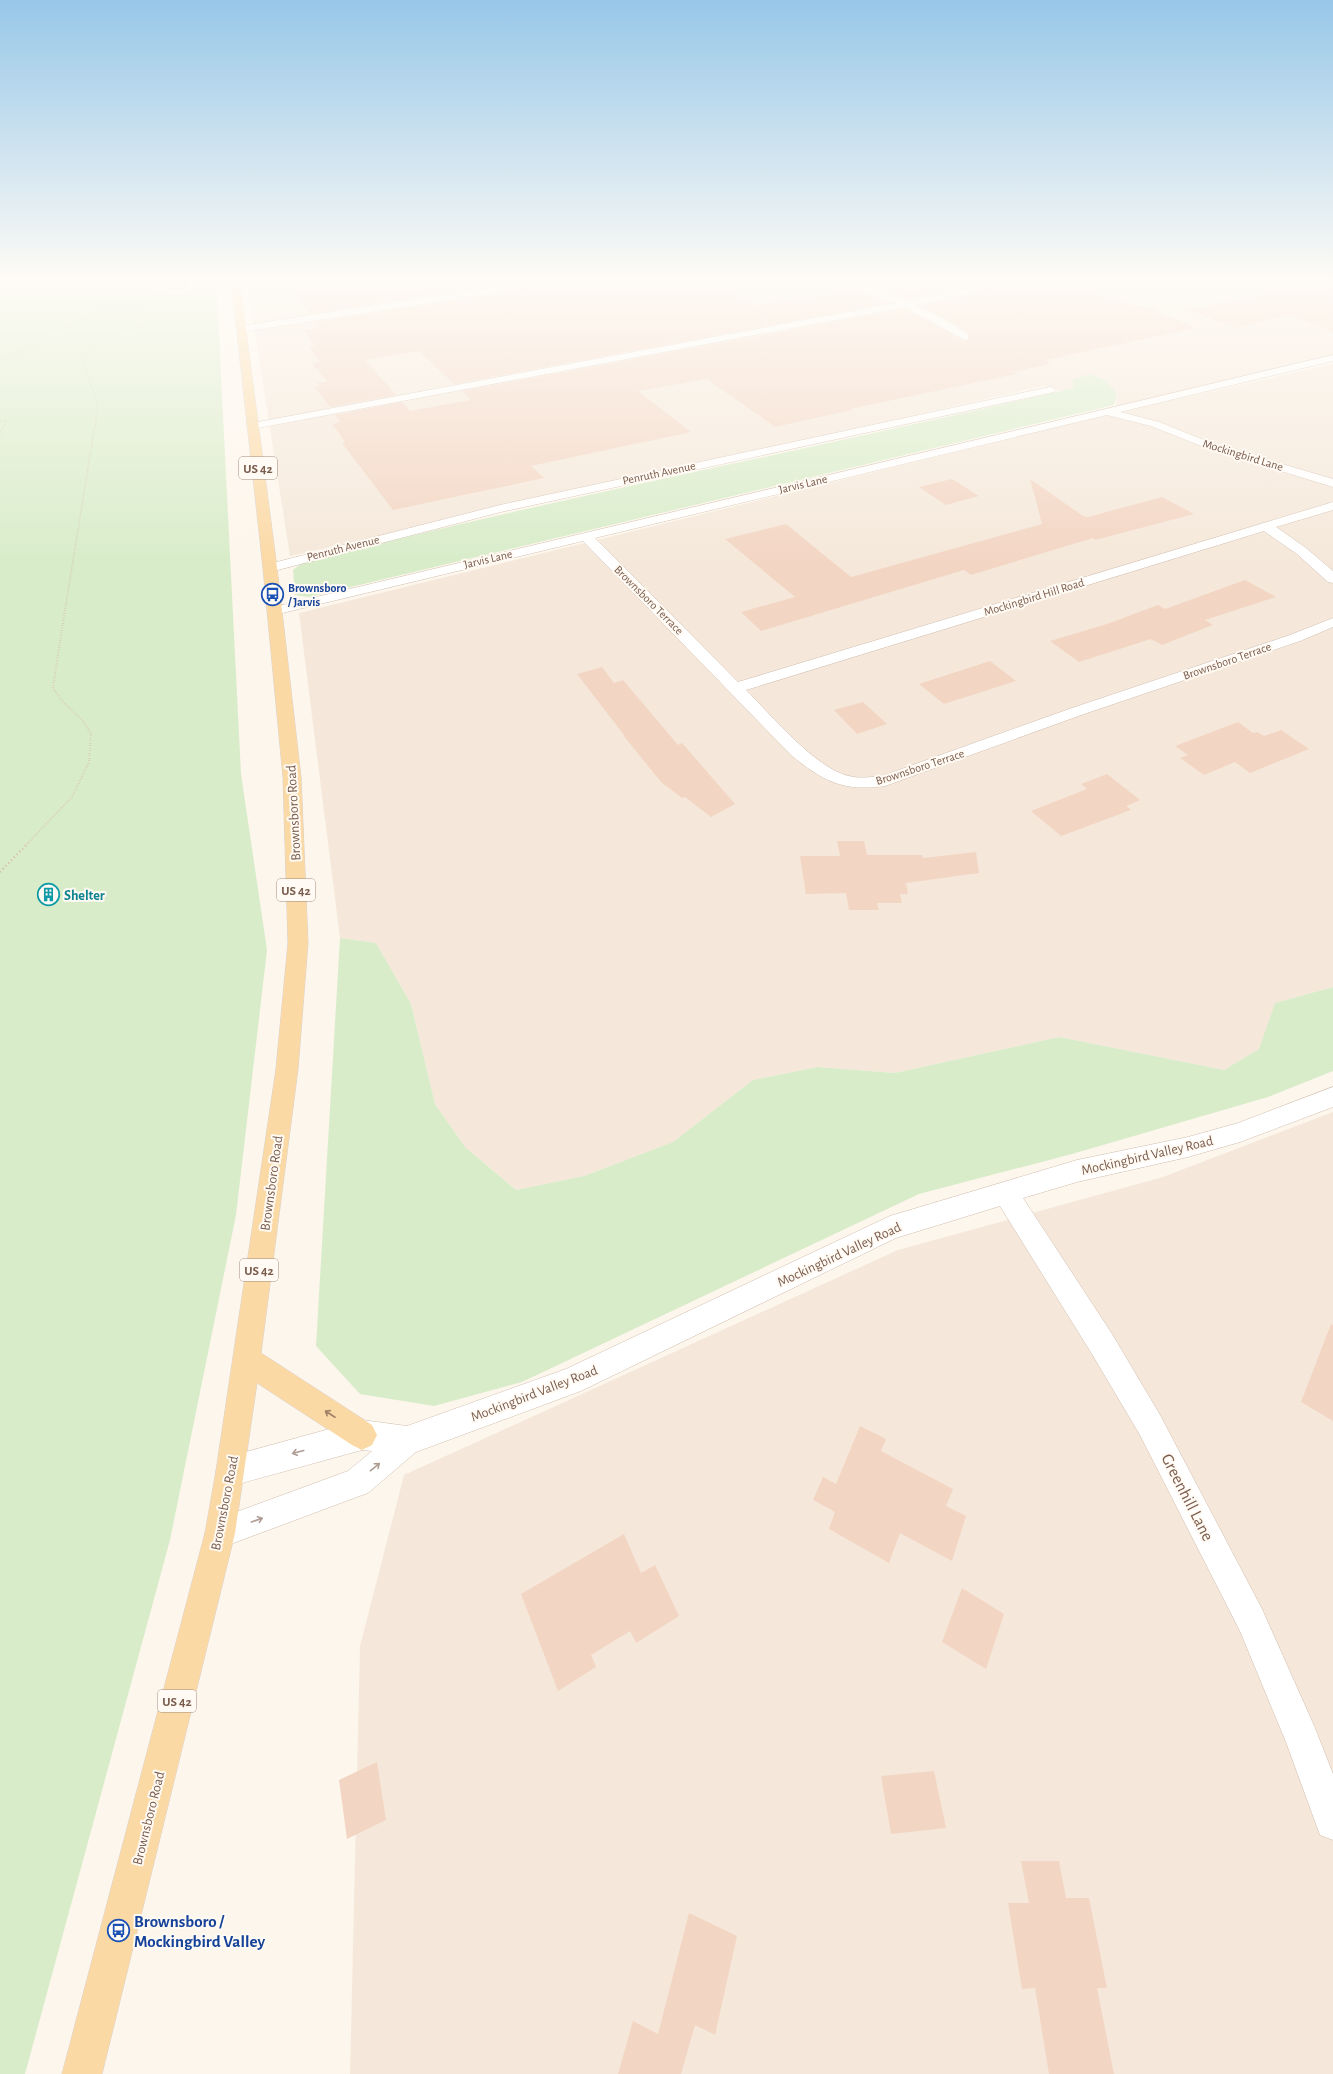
<svg xmlns="http://www.w3.org/2000/svg" width="1333" height="2074" font-family="'Alegreya Sans',sans-serif">
	<style>
		.residential { fill: #f5e8da }
		.green { fill: #d8ecc9 }
		.building { fill: #f3d5c3 }
		.lines { fill: none; stroke-linecap: round; stroke-linejoin: round }
		.lane-casing { stroke: #d1beb0; stroke-width: 1 }
		.street-casing { stroke: #d1beb0; stroke-width: 1 }
		.primary-casing { stroke: #dad1cd; stroke-width: 1 }
		.path-far3 { stroke: #d9b8a5; stroke-width: 1; stroke-dasharray: 0.5 1.5; stroke-linecap: butt }
		.path-far2 { stroke: #d9b8a5; stroke-width: 1.5; stroke-dasharray: 0.5 1.5; stroke-linecap: butt }
		.path-far1 { stroke: #d9b8a5; stroke-width: 2; stroke-dasharray: 0.5 2; stroke-linecap: butt }
		.path { stroke: #d9b8a5; stroke-width: 2.5; stroke-dasharray: 1 3; stroke-linecap: butt }
		.lane { fill: #fff; fill-rule: evenodd }
		.street { fill: #fff; fill-rule: evenodd }
		.primary { fill: #fbd9a5; fill-rule: evenodd }
		.oneway { stroke: #a18267 }
		.oneway2 { stroke: #af9d94 }
		.labels { text-anchor: middle; stroke-width: 4; stroke-linejoin: round; paint-order: stroke }
		.far-street-label { font-size: 12px; fill: #7a5c4d; stroke: #fffaf3 }
		.far-transit-label { font-size: 12px; font-weight: bold; fill: #164399; stroke: #fffaf3; text-anchor: start }
		.shield { fill: #fffaf3; stroke: #a28b7f; stroke-width: 1 }
		.shield-label { font-size: 13px; font-weight: bold; fill: #7a5c4d }
		.street-label { font-size: 14px; fill: #7a5c4d; stroke: #fffaf3 }
		.culture-label { font-size: 14px; font-weight: bold; fill: #0d838f; stroke: #fffaf3; text-anchor: start }
		.near-street-label { font-size: 17px; fill: #7a5c4d; stroke: #fffaf3 }
		.near-transit-label { font-size: 17px; font-weight: bold; fill: #164399; stroke: #fffaf3; text-anchor: start }
	</style>
	<rect width="100%" height="100%" fill="#fdf6ec"/>
	<g class="residential">
		<polygon points="246,276 835,276 850,286 883,298 948,328 961,326 926,309 860,284 847,276 1333,276 1333,354 1116,407 1117,395 1073,388 1061,391 1044,386 290,556"/>
		<polygon points="1333,364 1333,987 1275,1003 1260,1049 1224,1070 1059,1037 895,1073 817,1067 753,1080 673,1142 584,1176 516,1190 465,1147 435,1104 411,1004 376,943 340,938 299,613 1132,409"/>
		<polygon points="1333,1112 1333,2074 350,2074 360,1646 404,1475 898,1250 1163,1177"/>
	</g>
	<g class="green">
		<polygon points="67,276 216,276 241,774 267,950 236,1215 170,1540 25,2074 0,2074 0,285"/>
		<path d="M 1090,374 L 1107,381 L 1117,395 L 1114,405 L 309,597 L 295,595 L 293,570 L 302,563 C 557,497 816,449 1073,388 L 1073,379 Z"/>
		<polygon points="340,938 376,943 411,1004 435,1104 465,1147 516,1190 584,1176 673,1142 753,1080 817,1067 895,1073 1059,1037 1224,1070 1259,1049 1275,1003 1333,987 1333,1071 1268,1097 1072,1154 919,1194 522,1382 434,1406 360,1394 316,1346"/>
	</g>
	<g class="building">
		<polygon points="402,276 558,276 310,314 288,286 327,281 332,287"/>
		<polygon points="588,276 700,276 756,305 854,290 891,303 454,384 419,351 365,360 396,395 330,407 315,387 320,387 317,383 328,382 312,363 320,362 309,347 315,346 303,330 321,327 316,322 583,280"/>
		<polygon points="934,276 1005,276 971,287 907,299 872,287"/>
		<polygon points="1022,276 1109,276 1086,290 1153,310 1196,328 1045,360 1050,364 1012,372 1016,374 850,409 852,410 775,427 707,379 638,391 691,432 531,466 544,478 393,510 342,443 345,442 341,437 342,437 332,424 341,422 335,415 402,402 410,411 471,400 462,391 905,309 965,341 969,340 969,334 944,318 920,306 976,293"/>
		<polygon points="1251,276 1328,276 1328,281 1333,280 1333,332 1287,315 1238,328 1187,310 1278,291 1250,283"/>
		<polygon points="952,479 979,496 946,505 919,487"/>
		<polygon points="1030,479 1083,516 1088,517 1162,497 1194,514 1095,540 1093,538 971,575 964,570 761,631 741,612 795,597 725,539 786,524 851,577 1042,524"/>
		<polygon points="1245,580 1276,597 1205,620 1213,625 1162,645 1151,639 1079,662 1050,641 1107,624 1158,605 1165,609"/>
		<polygon points="990,661 1016,681 944,704 919,684"/>
		<polygon points="602,667 614,683 623,680 678,745 682,743 735,804 711,817 685,797 682,798 661,782 623,735 624,735 577,674"/>
		<polygon points="863,702 887,724 857,734 834,710"/>
		<polygon points="1238,722 1253,733 1257,732 1264,736 1281,730 1309,749 1250,773 1235,762 1204,775 1180,758 1188,755 1175,746"/>
		<polygon points="1107,774 1140,800 1126,806 1131,810 1061,836 1031,811 1087,789 1081,784"/>
		<polygon points="837,841 864,841 867,855 922,855 923,858 976,852 979,873 906,883 908,894 900,894 902,903 877,903 879,910 849,910 846,893 806,894 800,856 840,856"/>
		<polygon points="1331,1324 1333,1325 1333,1421 1301,1402"/>
		<polygon points="860,1426 886,1439 881,1451 953,1489 946,1506 966,1516 952,1561 900,1533 889,1563 829,1529 835,1512 813,1500 823,1477 836,1484"/>
		<polygon points="624,1534 641,1573 655,1565 679,1616 636,1643 630,1631 591,1655 596,1667 558,1691 521,1594"/>
		<polygon points="962,1588 1004,1614 986,1669 942,1642"/>
		<polygon points="377,1762 386,1820 347,1839 339,1780"/>
		<polygon points="934,1771 946,1828 891,1834 881,1776"/>
		<polygon points="1021,1861 1059,1861 1066,1898 1089,1898 1107,1988 1097,1988 1114,2074 1049,2074 1035,1988 1022,1989 1008,1903 1029,1903"/>
		<polygon points="689,1913 737,1936 715,2035 695,2025 681,2074 618,2074 633,2021 658,2034"/>
	</g>
	<g class="lines">
		<defs>
			<polygon id="lane" points="112,276 124,276 87,283 88,287 123,282 179,291 188,288 190,276 196,276 193,290 179,295 123,286 86,291 83,289 82,281"/>
			<g id="street">
				<polygon points="19,276 40,276 36,279 0,284 0,278"/>
				<polygon points="567,276 587,276 583,279 241,332 236,329 241,326"/>
				<polygon points="836,276 845,276 862,285 907,301 971,288 1009,276 1021,276 976,292 915,305 943,319 968,335 968,339 965,340 905,307 252,429 246,426 252,423 897,303 855,289"/>
				<path d="M 1333,355 L 1333,361 L 1120,412 L 1159,422 L 1214,444 L 1333,479 L 1333,487 L 1206,448 L 1151,426 L 1107,415 L 595,538 L 738,682 L 1333,502 L 1333,510 L 1276,527 L 1306,548 L 1333,571 L 1333,583 L 1328,582 L 1297,554 L 1264,531 L 746,690 C 770,714 816,769 849,776 C 860,779 871,777 882,776 L 1072,708 L 1290,635 L 1333,618 L 1333,627 L 1300,641 L 1084,714 L 885,786 C 843,792 823,781 791,755 L 583,541 L 274,615 L 269,614 L 267,611 L 269,608 L 274,607 Z"/>
				<polygon points="1050,387 1054,388 1055,390 1054,392 501,512 270,572 265,571 263,568 265,565 500,505"/>
				<polygon points="1333,1087 1333,1107 1240,1142 1188,1157 1077,1182 1023,1198 1112,1334 1160,1415 1262,1609 1315,1728 1333,1774 1333,1840 1320,1835 1286,1742 1240,1631 1140,1435 1092,1354 1000,1206 896,1238 581,1391 416,1452 368,1493 357,1497 220,1548 209,1544 205,1533 209,1522 348,1471 372,1451 362,1450 231,1486 221,1481 216,1471 221,1461 231,1456 362,1420 407,1426 566,1369 890,1216 1077,1160 1188,1137 1238,1123"/>
			</g>
			<polygon id="primary" points="231,276 239,276 277,568 301,777 308,943 298,1069 261,1353 372,1425 377,1435 372,1445 362,1450 352,1445 257,1383 235,1533 102,2074 62,2074 205,1533 216,1471 276,1069 288,943 283,777 263,568"/>
		</defs>
		<use href="#lane" class="lane-casing"/>
		<use href="#street" class="street-casing"/>
		<use href="#primary" class="primary-casing"/>
		<g class="path-far3">
			<polyline points="0,359 38,344 41,336 110,308 130,305"/>
			<path d="M 96,419 L 98,405 L 83,361 C 93,332 131,336 152,318 L 129,305"/>
		</g>
		<g class="path-far2">
			<polyline points="0,421 7,420 0,434"/>
			<polyline points="66,604 96,418"/>
		</g>
		<polyline class="path-far1" points="27,844 72,797 89,762 91,733 82,720 63,702 53,688 66,603"/>
		<polyline class="path" points="0,872 28,843"/>
		<use href="#lane" class="lane"/>
		<use href="#street" class="street"/>
		<use href="#primary" class="primary"/>
	</g>
	<defs><path id="oneway-shaft" d="M-6 0H5M1.5-3L5.5 0L1.5 3" fill="none" stroke-width="1.6" stroke-linecap="round" stroke-linejoin="round"/></defs>
	<use class="oneway" href="#oneway-shaft" transform="translate(330 1414) rotate(-147)"/>
	<g class="oneway2">
		<use href="#oneway-shaft" transform="translate(298 1452) rotate(165)"/>
		<use href="#oneway-shaft" transform="translate(375 1467) rotate(-39)"/>
		<use href="#oneway-shaft" transform="translate(257 1520) rotate(-19)"/>
	</g>
	<linearGradient id="sky" x2="0" y2="1"><stop stop-color="#97c7e8"/><stop offset="0.49" stop-color="#fefbf6"/><stop offset="1" stop-color="#fefbf6" stop-opacity="0"/></linearGradient>
	<rect width="1333" height="566" fill="url(#sky)"/>
	<defs>
		<symbol id="bus-ring" viewBox="-11 -11 22 22"><circle r="9.5" fill="#fffaf3" stroke="#1a4fb4" stroke-width="1.5"/><path d="M-5-6H5V4H4V6H2V4H-2V6H-4V4H-5ZM-3.5-4V0h7V-4ZM-3.5 1.2v1.5H-2V1.2ZM2 1.2v1.5H3.5V1.2Z" fill="#1a4fb4"/></symbol>
		<symbol id="building-ring" viewBox="-11 -11 22 22"><circle r="9.5" fill="#fffaf3" stroke="#0f9aa8" stroke-width="1.5"/><path d="M-4-6H4V6H1V3H-1V6H-4ZM-2.5-4.3h1.7v1.8h-1.7ZM.8-4.3h1.7v1.8H.8ZM-2.5-1h1.7V.8h-1.7ZM.8-1h1.7V.8H.8Z" fill="#0f9aa8"/></symbol>
	</defs>
	<g fill-rule="evenodd">
		<use href="#bus-ring" x="260" y="582" width="25" height="25"/>
		<use href="#building-ring" x="36" y="882" width="25" height="25"/>
		<use href="#bus-ring" x="106" y="1918" width="25" height="25"/>
	</g>
	<g class="labels">
		<g class="far-street-label">
			<text transform="translate(1243 455) rotate(17)" y="4">Mockingbird Lane</text>
			<text transform="translate(659 473) rotate(-12)" y="4">Penruth Avenue</text>
			<text transform="translate(803 484) rotate(-13)" y="4">Jarvis Lane</text>
			<text transform="translate(343 548) rotate(-14)" y="4">Penruth Avenue</text>
			<text transform="translate(488 559) rotate(-13)" y="4">Jarvis Lane</text>
			<text transform="translate(1034 597) rotate(-17)" y="4">Mockingbird Hill Road</text>
			<text transform="translate(649 600) rotate(45)" y="4">Brownsboro Terrace</text>
			<text transform="translate(1227 661) rotate(-19)" y="4">Brownsboro Terrace</text>
			<text transform="translate(920 767) rotate(-18)" y="4">Brownsboro Terrace</text>
		</g>
		<g class="far-transit-label">
			<text x="288" y="592">Brownsboro<tspan x="288" dy="14">/ Jarvis</tspan></text>
		</g>
		<g class="shield">
			<rect x="239" y="457" width="38" height="22" rx="3"/>
			<rect x="277" y="879" width="38" height="22" rx="3"/>
			<rect x="240" y="1259" width="38" height="22" rx="3"/>
			<rect x="158" y="1690" width="38" height="22" rx="3"/>
		</g>
		<g class="shield-label">
			<text x="258" y="473">US 42</text>
			<text x="296" y="895">US 42</text>
			<text x="259" y="1275">US 42</text>
			<text x="177" y="1706">US 42</text>
		</g>
		<g class="street-label">
			<text transform="translate(293 813) rotate(-93)" y="5">Brownsboro Road</text>
			<text transform="translate(1147 1155) rotate(-13)" y="5">Mockingbird Valley Road</text>
			<text transform="translate(271 1183) rotate(-82)" y="5">Brownsboro Road</text>
			<text transform="translate(839 1254) rotate(-25)" y="5">Mockingbird Valley Road</text>
			<text transform="translate(534 1393) rotate(-21)" y="5">Mockingbird Valley Road</text>
			<text transform="translate(224 1503) rotate(-79)" y="5">Brownsboro Road</text>
			<text transform="translate(148 1818) rotate(-76)" y="5">Brownsboro Road</text>
		</g>
		<g class="culture-label">
			<text x="64" y="900">Shelter</text>
		</g>
		<g class="near-street-label">
			<text transform="translate(1188 1497) rotate(63)" y="6">Greenhill Lane</text>
		</g>
		<g class="near-transit-label">
			<text x="134" y="1927">Brownsboro /<tspan x="134" dy="20">Mockingbird Valley</tspan></text>
		</g>
	</g>
</svg>
